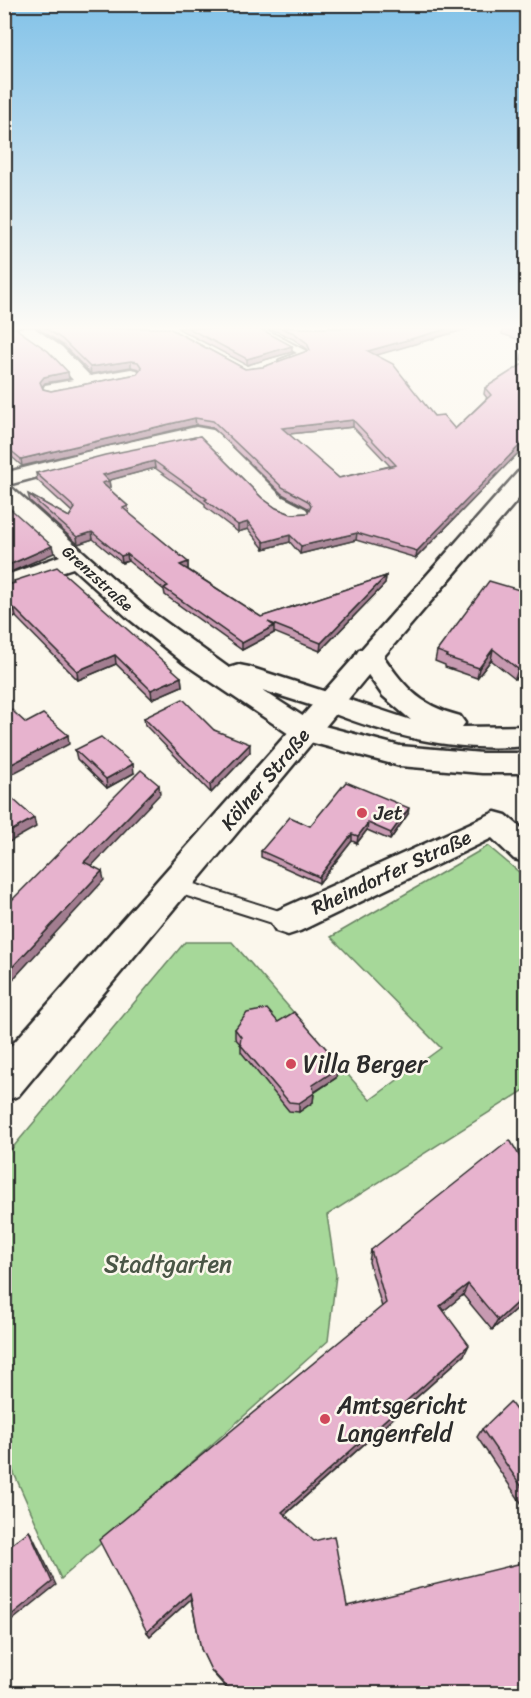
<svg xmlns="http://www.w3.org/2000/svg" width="531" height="1698" font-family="Sriracha,sans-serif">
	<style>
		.green { fill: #a6d899; stroke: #688262; stroke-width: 1.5 }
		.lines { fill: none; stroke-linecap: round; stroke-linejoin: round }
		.service-casing { stroke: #2b2b2b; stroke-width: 4 }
		.minor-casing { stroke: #2b2b2b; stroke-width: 5 }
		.secondary-casing { stroke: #2b2b2b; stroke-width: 5 }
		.primary-casing { stroke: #2b2b2b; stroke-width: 5 }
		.service { fill: #fbf7ec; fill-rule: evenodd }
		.minor { fill: #fbf7ec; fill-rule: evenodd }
		.secondary { fill: #fbf7ec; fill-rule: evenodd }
		.primary { fill: #fbf7ec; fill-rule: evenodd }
		.wall { fill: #c79ab1; stroke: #2b2b2b; stroke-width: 1.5; fill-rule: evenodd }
		.shaded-wall { fill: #a27d90; stroke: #2b2b2b; stroke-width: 1.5 }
		.building { fill: #e7b3ce; stroke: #2b2b2b; stroke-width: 1.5; fill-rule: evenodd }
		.poi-dot { fill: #d1495b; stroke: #fbf7ec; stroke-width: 2 }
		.labels { text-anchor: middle; stroke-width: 5; stroke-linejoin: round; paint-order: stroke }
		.far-street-label { font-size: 16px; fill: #2b2b2b; stroke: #fbf7ec }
		.street-label { font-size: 20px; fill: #2b2b2b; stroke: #fbf7ec }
		.poi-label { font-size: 20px; fill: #2b2b2b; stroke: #fbf7ec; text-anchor: start }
		.near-poi-label { font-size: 24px; fill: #2b2b2b; stroke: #fbf7ec; text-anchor: start }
		.near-park-label { font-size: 24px; fill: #4a5646; stroke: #fbf7ec }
	</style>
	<rect width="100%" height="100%" fill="#fbf7ec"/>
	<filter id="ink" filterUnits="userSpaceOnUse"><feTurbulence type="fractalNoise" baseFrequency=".0167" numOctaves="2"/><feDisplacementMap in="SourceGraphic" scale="12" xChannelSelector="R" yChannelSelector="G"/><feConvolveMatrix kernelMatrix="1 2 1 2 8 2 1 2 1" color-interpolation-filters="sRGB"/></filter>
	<g filter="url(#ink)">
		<polygon class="green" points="488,846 526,878 526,1089 327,1215 336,1275 328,1341 61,1579 5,1453 4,1158 185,942 232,942 370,1100 441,1048 331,937"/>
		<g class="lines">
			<defs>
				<g id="service">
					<polygon points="253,328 263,328 308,352 301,359 279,364 279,360 297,353"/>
					<polygon points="175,878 295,916 298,921 295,926 288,928 168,890 166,885 168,880"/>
				</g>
				<g id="minor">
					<polygon points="19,328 34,328 62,347 90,376 131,369 137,370 140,374 137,378 131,379 52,395 45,393 43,389 45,385 73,380 50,355 20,334 18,330"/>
					<path d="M 196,427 L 213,430 L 220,435 L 281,496 L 306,509 L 309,514 L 306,519 C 268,528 228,460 201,440 L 105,459 L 4,486 L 4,473 L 102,448 Z"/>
					<polygon points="4,487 12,488 146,608 229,668 239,665 249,667 339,696 343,702 339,708 329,711 262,690 315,724 320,731 315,738 305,741 295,738 185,664 128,618 73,568 4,591 4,576 60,556 4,505"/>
					<polygon points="495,812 506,815 526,832 526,862 514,859 492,838 300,931 288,935 276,931 270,921 276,911"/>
				</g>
				<g id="secondary">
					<path d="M 369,648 L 379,650 C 403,685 417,705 460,716 L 465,723 L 462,727 L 526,726 L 526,746 C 453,753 387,735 319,708 L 315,702 L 319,696 L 329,693 L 411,720 L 383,696 L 355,656 L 359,650 Z"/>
					<polygon points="305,721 400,746 482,753 526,753 526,773 482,773 400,766 295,738 290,731 295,724"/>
				</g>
				<polygon id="primary" points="526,471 526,490 379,662 18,1096 4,1101 4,1054 518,472"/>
			</defs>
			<use href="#service" class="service-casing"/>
			<use href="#minor" class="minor-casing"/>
			<use href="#secondary" class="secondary-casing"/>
			<use href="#primary" class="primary-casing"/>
			<use href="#service" class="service"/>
			<use href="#minor" class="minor"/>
			<use href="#secondary" class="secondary"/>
			<use href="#primary" class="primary"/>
		</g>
		<g class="wall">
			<path d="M 4,328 L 18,330 L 69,379 L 45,383 L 42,386 L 43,389 L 51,391 L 137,374 L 140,370 L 139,369 L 131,367 L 91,374 L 63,345 L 38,328 L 169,328 L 245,369 L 263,367 L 308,351 L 307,349 L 293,339 L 276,331 L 261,328 L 470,328 L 375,355 L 434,416 L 455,429 L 487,398 L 484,394 L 485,388 L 526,362 L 526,445 L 416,558 L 356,540 L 300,554 L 290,542 L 264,549 L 248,529 L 238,532 L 205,507 L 205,504 L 155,468 L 109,480 L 110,487 L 108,488 L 128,506 L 129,513 L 188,562 L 188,569 L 187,569 L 261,617 L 386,576 L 385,584 L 320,651 L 274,632 L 274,633 L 242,650 L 165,595 L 164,590 L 128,561 L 122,563 L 93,539 L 78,544 L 30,501 L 28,494 L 69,517 L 72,512 L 37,480 L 36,473 L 200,436 L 262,498 L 276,508 L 291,514 L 308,513 L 309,510 L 308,508 L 282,494 L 213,428 L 196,425 L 22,466 L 4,450 ZM 353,427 L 390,466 L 339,478 L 288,434 Z"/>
			<polygon points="177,328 259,328 292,352 247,365"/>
			<polygon points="503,328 526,328 526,342 502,334"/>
			<polygon points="526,350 526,361 521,360 522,354"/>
			<polygon points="14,581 181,677 182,686 152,699 116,664 78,680 16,617 4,621 4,586 14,583"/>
			<polygon points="526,592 526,674 515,679 491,660 477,678 445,667 445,665 435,661 437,651"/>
			<polygon points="144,718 214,730 250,752 211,793 145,725"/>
			<polygon points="75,750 134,773 107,788 77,759"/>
			<polygon points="408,814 390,840 367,830 357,843 352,841 319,883 261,857 261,851 310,826"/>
			<polygon points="278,1022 330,1061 336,1078 314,1093 313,1102 299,1112 289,1111 241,1052 241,1045 235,1038 235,1029"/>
			<polygon points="371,1250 526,1300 492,1330 463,1295 443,1311 464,1355 285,1515 347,1606 526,1694 233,1694 228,1690 213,1673 201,1649 191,1599 150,1636 147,1632 382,1307 369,1262"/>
			<polygon points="526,1424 526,1510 477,1437 482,1429"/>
		</g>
		<g class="shaded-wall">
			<polygon points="450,328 470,328 367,358 368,351"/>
			<polygon points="292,346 292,352 247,365 247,359"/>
			<polygon points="131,361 131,367 91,374 90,367"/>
			<polygon points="68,372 69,379 45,383 41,388 40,382 44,377"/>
			<polygon points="195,418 196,425 22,466 21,459"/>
			<polygon points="353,420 353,427 281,435 282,428"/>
			<polygon points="526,435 526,445 416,558 417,551"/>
			<polygon points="154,461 155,468 103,482 103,475"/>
			<polygon points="109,481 110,487 103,490 102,483"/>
			<polygon points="248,522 248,529 238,532 238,525"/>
			<polygon points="92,532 93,539 78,544 77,537"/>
			<polygon points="357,533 356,540 300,554 301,546"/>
			<polygon points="290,535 290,542 264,549 264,542"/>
			<polygon points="52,546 54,553 4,575 4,567"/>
			<polygon points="127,554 128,561 122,563 121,556"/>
			<polygon points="188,562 188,569 180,572 180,565"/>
			<polygon points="386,576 385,584 320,651 321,643"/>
			<polygon points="14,608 16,617 4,621 4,612"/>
			<polygon points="274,626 274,633 242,650 242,643"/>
			<polygon points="493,649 491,660 477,678 479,668"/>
			<polygon points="115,655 116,664 78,680 77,671"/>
			<polygon points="526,665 526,674 515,679 518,669"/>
			<polygon points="181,677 182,686 152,699 151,690"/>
			<polygon points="68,735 69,744 4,778 4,768"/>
			<polygon points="250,744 250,752 211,793 210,785"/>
			<polygon points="133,764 134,773 107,788 106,779"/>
			<polygon points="159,785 160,794 86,872 84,862"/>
			<polygon points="409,808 408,814 390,840 391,833"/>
			<polygon points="34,818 36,827 4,845 4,835"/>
			<polygon points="368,823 367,830 357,843 358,836"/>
			<polygon points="352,834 352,841 319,883 319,877"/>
			<polygon points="102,871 104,880 4,989 4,976"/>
			<polygon points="337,1069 336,1078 313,1093 313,1085"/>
			<polygon points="314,1093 313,1102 299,1112 299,1103"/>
			<polygon points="468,1284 463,1295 436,1317 440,1306"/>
			<polygon points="526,1294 526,1300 492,1330 498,1320"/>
			<polygon points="469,1345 464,1355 281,1518 282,1512"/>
			<polygon points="29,1531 32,1535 56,1585 4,1627 4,1621"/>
			<polygon points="190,1593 192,1598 150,1636 147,1632"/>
		</g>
		<g class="building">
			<path d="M 4,328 L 17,328 L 18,330 L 48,351 L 68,372 L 44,377 L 40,382 L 43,389 L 51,391 L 137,374 L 142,368 L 138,362 L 131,361 L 90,367 L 62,339 L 45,328 L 169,328 L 245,369 L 263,367 L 310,350 L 307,343 L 294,333 L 281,328 L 450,328 L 368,351 L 393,364 L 434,416 L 443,415 L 455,429 L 491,395 L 485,388 L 526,362 L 526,435 L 524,438 L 526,438 L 526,439 L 417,551 L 357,533 L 301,546 L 290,535 L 264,542 L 248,522 L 238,525 L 205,500 L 207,499 L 154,461 L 103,475 L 109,481 L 102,483 L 128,506 L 123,508 L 188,562 L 180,565 L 261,617 L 386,576 L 321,643 L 268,622 L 274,626 L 242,643 L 164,588 L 168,586 L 127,554 L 121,556 L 92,532 L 77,537 L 28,494 L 69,517 L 75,508 L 36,473 L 105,455 L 200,436 L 262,498 L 276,508 L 291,514 L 308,513 L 311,506 L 308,501 L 282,487 L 213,421 L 195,418 L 21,459 L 4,445 ZM 353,420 L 396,465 L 339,478 L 282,428 Z"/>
			<polygon points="188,328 259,328 292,346 247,359"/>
			<polygon points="503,328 526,328 526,336"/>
			<polygon points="4,503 52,546 4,567"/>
			<polygon points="57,567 181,677 151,690 115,655 77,671 14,608 4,612 4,586 15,583 14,581"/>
			<polygon points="489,581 526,592 526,665 518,669 493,649 479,668 446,657 448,655 437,651"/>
			<polygon points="183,699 214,730 250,744 210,785 144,718"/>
			<polygon points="4,703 26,723 43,714 68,735 4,768"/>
			<polygon points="101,737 133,764 106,779 75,750"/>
			<polygon points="141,770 159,785 84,862 102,871 4,976 4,908"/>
			<polygon points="346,782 409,808 391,833 368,823 358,836 352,834 319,877 261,851 290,817 310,826"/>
			<polygon points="4,791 34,818 4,835"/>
			<polygon points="267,1009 278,1022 294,1012 331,1054 327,1057 337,1069 313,1085 314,1093 299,1103 289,1102 240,1044 241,1037 235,1029 247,1013"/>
			<polygon points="510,1140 526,1167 526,1294 498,1320 468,1284 440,1306 469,1345 282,1512 314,1541 334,1536 347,1606 526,1562 526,1694 236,1694 227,1687 211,1670 201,1649 190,1593 147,1632 99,1540 386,1303 371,1250"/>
			<polygon points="510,1402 526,1424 526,1493 482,1429"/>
			<polygon points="29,1531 52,1582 4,1621 4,1550"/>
		</g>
	</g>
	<linearGradient id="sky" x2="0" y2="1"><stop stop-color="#82c2e8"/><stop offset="0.58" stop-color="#fdfbf6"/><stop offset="1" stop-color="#fdfbf6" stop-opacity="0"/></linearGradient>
	<rect width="531" height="565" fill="url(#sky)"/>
	<g class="poi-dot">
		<circle cx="362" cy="813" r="6"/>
		<circle cx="291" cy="1064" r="6"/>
		<circle cx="325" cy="1419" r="6"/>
	</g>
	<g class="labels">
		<g class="far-street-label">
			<text transform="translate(98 578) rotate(42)" y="6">Grenzstraße</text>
		</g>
		<g class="street-label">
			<text transform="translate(265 779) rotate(-50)" y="7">Kölner Straße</text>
			<text transform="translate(391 872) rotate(-25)" y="7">Rheindorfer Straße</text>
		</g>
		<g class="poi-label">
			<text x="374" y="820">Jet</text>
		</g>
		<g class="near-poi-label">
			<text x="303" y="1072">Villa Berger</text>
			<text x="337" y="1413">Amtsgericht<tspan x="337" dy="28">Langenfeld</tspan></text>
		</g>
		<g class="near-park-label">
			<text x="168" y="1272">Stadtgarten</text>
		</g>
	</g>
	<rect width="531" height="1698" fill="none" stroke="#fbf7ec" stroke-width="24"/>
	<rect x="12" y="12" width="507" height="1674" fill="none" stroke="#2b2b2b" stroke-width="2" filter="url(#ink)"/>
</svg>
